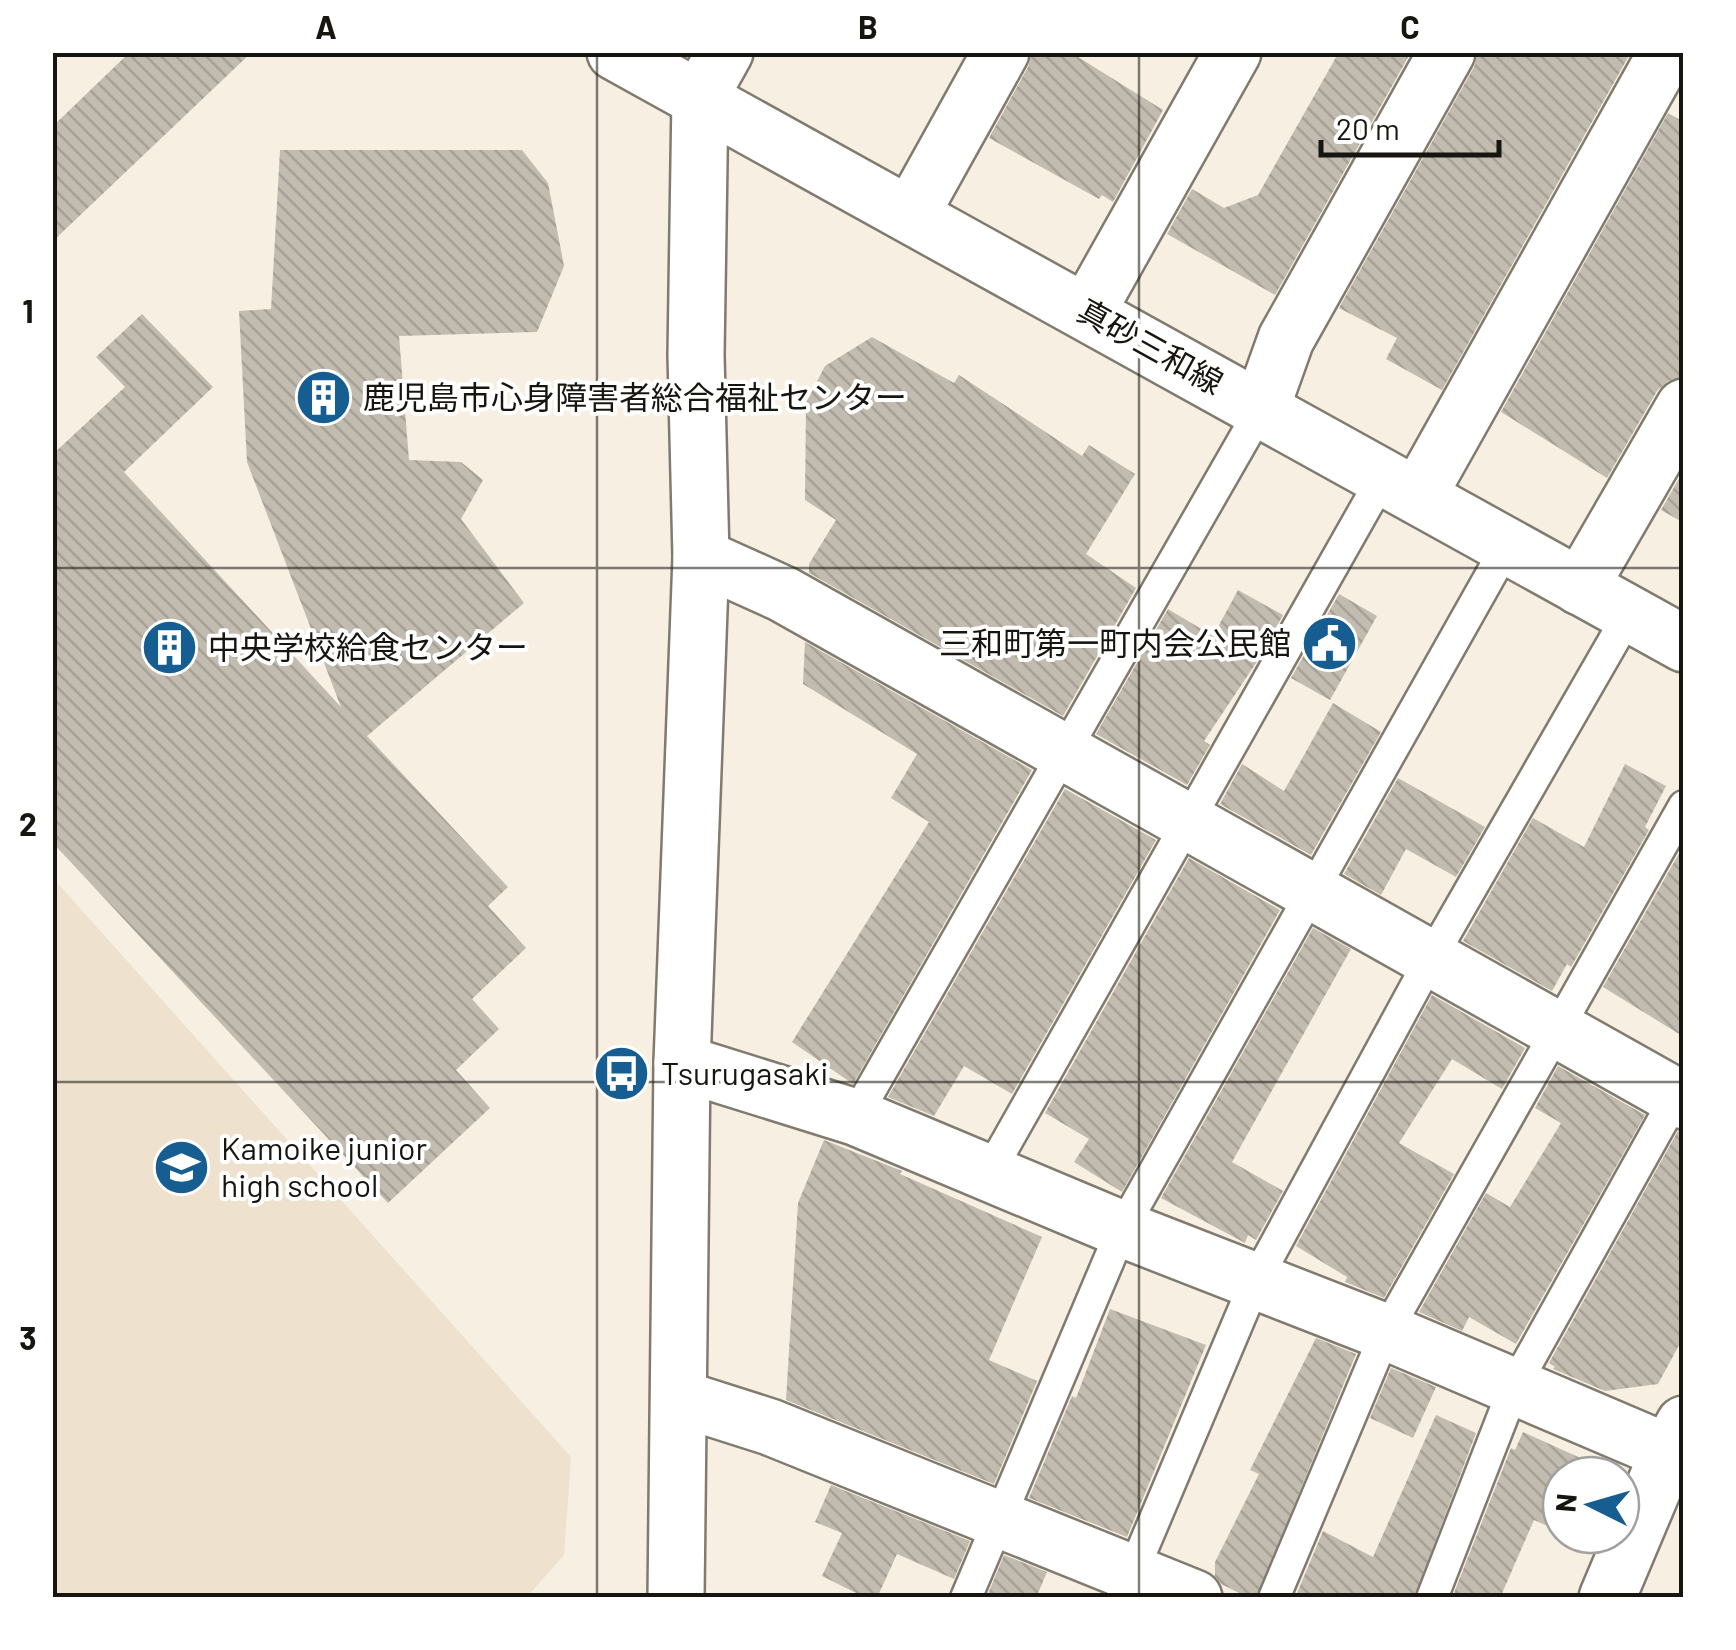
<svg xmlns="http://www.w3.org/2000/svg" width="1736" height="1650" font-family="Barlow,'Noto Sans JP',sans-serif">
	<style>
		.built { fill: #eee2ce }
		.building { fill: url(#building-back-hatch) }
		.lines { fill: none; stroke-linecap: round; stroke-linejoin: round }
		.service-casing { stroke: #817b6f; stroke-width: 35 }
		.minor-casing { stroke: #817b6f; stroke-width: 60 }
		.tertiary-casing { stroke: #817b6f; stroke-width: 60 }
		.service { stroke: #fff; stroke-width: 30 }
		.minor { stroke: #fff; stroke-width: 55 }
		.tertiary { stroke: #fff; stroke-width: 55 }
		.grid { fill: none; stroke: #171510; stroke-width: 2.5; stroke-opacity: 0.55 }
		.labels { text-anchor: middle; stroke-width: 8; stroke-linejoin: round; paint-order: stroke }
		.street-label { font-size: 32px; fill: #171510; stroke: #fff }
		.poi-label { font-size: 32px; fill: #171510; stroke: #fff; text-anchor: start }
		.neatline { fill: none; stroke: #171510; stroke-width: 4 }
		.grid-label { font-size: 32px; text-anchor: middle; font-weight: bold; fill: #171510 }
	</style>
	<defs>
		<pattern id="building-back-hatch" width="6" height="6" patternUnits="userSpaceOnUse" patternTransform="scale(2.5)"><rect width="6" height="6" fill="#c2bbaf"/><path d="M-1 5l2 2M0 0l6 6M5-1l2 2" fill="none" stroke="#a6a096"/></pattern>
	</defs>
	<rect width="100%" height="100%" fill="#f7efe2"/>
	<polygon class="built" points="52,877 571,1457 564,1555 527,1597 53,1597"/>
	<g class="building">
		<polygon points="130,52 252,52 52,242 52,127"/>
		<polygon points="1032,52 1070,52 1163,110 1113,202 1102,195 1099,199 989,138 1028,67"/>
		<polygon points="1339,52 1411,52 1275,295 1167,234 1192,189 1224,208 1258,195"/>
		<polygon points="1478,52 1631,52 1442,390 1386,359 1397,338 1339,308 1474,67"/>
		<polygon points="1668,113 1684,122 1684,376 1668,381 1657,391 1607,478 1501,412"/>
		<polygon points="280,150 522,150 548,183 564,266 537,332 399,336 409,460 461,462 483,480 461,519 524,603 367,736 508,887 488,906 526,948 472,999 499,1029 456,1070 490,1108 388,1203 52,842 52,455 125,387 96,357 142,314 213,387 124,472 341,707 247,462 239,311 271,309"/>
		<polygon points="872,337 954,383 959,375 1082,456 1089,445 1135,474 1086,554 1136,588 1063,716 809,573 809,564 836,520 805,500 806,403 825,366"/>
		<polygon points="1684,470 1684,523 1661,510"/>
		<polygon points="1238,590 1283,615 1258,660 1204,741 1210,745 1187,785 1096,734 1168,609 1213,636"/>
		<polygon points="1339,594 1377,616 1330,700 1291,678"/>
		<polygon points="805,642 1032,770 853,1084 792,1042 929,822 891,798 917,754 803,684"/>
		<polygon points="1333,703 1381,732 1311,855 1220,804 1242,764 1284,791"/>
		<polygon points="1625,764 1666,786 1645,827 1649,830 1571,967 1567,964 1552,991 1463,941 1533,818 1584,847"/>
		<polygon points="1398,778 1485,827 1456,877 1406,849 1381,895 1344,874"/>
		<polygon points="1065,789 1156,840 1012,1094 964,1066 934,1116 888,1097"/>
		<polygon points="1681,850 1684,851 1684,1037 1603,987"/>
		<polygon points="1189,858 1280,910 1122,1192 1074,1162 1089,1139 1045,1113"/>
		<polygon points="1313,928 1351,949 1232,1162 1283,1191 1256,1240 1248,1235 1245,1243 1161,1198"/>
		<polygon points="1432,995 1525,1048 1502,1089 1452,1059 1399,1143 1454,1174 1384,1298 1345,1282 1347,1277 1296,1246"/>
		<polygon points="1558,1066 1645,1115 1516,1344 1469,1317 1462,1331 1419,1312 1486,1193 1510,1207 1561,1123 1535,1108"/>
		<polygon points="1678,1131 1684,1132 1684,1336 1658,1384 1605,1391 1553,1369 1555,1367 1549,1363"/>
		<polygon points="824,1140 902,1171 900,1174 1042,1237 989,1360 1037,1381 994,1484 786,1400 798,1203"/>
		<polygon points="1110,1309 1206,1345 1127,1537 1029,1498 1072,1396 1076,1398"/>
		<polygon points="1316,1338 1356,1354 1256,1598 1249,1598 1221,1584 1215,1576 1215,1562 1259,1474 1250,1470"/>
		<polygon points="1391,1368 1436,1387 1413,1438 1370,1418"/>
		<polygon points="1436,1415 1476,1433 1414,1598 1295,1598 1323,1531 1373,1557"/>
		<polygon points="1523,1432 1616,1474 1561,1475 1561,1532 1534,1520 1500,1598 1452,1598 1511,1448 1515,1450"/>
		<polygon points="831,1485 970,1541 954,1579 897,1554 877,1598 866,1598 822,1576 842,1533 815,1522"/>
		<polygon points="1004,1555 1047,1572 1036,1598 995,1598 988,1594"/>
	</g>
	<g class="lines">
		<defs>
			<g id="service">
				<polyline points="855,1117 1261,409"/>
				<polyline points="989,1173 1383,477"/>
				<polyline points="1128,1583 1256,1280 1431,958 1629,614"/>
				<polyline points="966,1598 1122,1229 1507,546"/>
				<polyline points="1274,1598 1386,1332 1684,806"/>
				<polyline points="1432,1598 1515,1385 1682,1086"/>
			</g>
			<g id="minor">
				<polyline points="911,214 1001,52"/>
				<polyline points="1087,312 1233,52"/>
				<polyline points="1261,409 1286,339 1447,52"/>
				<polyline points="1418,496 1667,52"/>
				<polyline points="701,557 783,594 1684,1101"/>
				<polyline points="1580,587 1684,407"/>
				<polyline points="682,1063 855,1117 1122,1229 1386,1332 1684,1459"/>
				<polyline points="679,1398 770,1427 1194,1598"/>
				<polyline points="1607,1598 1669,1451 1684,1424"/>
			</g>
			<g id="tertiary">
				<polyline points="615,52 1684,644"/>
				<polyline points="676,1598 682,1063 701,557 696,355 700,97 725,52"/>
			</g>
		</defs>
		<use href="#service" class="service-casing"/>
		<use href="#minor" class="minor-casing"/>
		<use href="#tertiary" class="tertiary-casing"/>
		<use href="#service" class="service"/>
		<use href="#minor" class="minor"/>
		<use href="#tertiary" class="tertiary"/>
	</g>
	<path class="grid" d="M 597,52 L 597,1598M 1139,52 L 1139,1598M 52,568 L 1684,568M 52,1082 L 1684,1082"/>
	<defs>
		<symbol id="building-disc" viewBox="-11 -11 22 22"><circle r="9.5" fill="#165d91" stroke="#fff"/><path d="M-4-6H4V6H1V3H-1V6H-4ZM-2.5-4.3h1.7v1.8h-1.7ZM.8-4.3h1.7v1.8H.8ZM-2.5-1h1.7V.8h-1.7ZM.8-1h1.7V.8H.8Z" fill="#fff"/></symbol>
		<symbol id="civic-disc" viewBox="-11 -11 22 22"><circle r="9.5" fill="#165d91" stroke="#fff"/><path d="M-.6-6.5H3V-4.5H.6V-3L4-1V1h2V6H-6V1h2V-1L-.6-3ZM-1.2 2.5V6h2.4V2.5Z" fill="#fff"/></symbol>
		<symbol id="bus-disc" viewBox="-11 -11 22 22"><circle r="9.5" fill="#165d91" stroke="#fff"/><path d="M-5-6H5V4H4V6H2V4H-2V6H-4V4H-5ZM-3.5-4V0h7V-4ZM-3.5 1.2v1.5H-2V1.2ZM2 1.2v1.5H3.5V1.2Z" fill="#fff"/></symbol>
		<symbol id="school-disc" viewBox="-11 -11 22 22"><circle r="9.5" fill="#165d91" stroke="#fff"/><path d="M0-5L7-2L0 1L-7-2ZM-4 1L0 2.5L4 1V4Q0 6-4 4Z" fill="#fff"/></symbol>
	</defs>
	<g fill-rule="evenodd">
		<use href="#building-disc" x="292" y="366" width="63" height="63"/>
		<use href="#civic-disc" x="1298" y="612" width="63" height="63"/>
		<use href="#building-disc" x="138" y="616" width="63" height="63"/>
		<use href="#bus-disc" x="590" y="1042" width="63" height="63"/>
		<use href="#school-disc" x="150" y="1136" width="63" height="63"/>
	</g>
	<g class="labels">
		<g class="street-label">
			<text transform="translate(1150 347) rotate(29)" y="11">真砂三和線</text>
		</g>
		<g class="poi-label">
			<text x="363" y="409">鹿児島市心身障害者総合福祉センター</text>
			<text x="1291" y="655" text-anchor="end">三和町第一町内会公民館</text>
			<text x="208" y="659">中央学校給食センター</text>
			<text x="661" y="1085">Tsurugasaki</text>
			<text x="221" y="1160">Kamoike junior<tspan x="221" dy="37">high school</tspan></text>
		</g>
	</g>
	<rect width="1736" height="1650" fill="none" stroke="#ffffff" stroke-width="110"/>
	<g transform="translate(1591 1505) rotate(275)"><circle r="48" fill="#ffffff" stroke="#a2a19f" stroke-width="2.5"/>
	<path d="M0-8L18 38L0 25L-18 38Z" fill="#165d91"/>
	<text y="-15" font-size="28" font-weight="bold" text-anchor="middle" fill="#171510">N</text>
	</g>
	<path d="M1321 140v15h178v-15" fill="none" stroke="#171510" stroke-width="5"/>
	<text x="1336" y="140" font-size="30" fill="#171510" stroke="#ffffff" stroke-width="8" paint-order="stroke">20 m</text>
	<rect x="55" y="55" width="1626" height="1540" class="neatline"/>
	<g class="grid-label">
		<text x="326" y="39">A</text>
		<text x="868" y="39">B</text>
		<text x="1410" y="39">C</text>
		<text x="28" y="323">1</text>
		<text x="28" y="836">2</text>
		<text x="28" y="1350">3</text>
	</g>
</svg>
